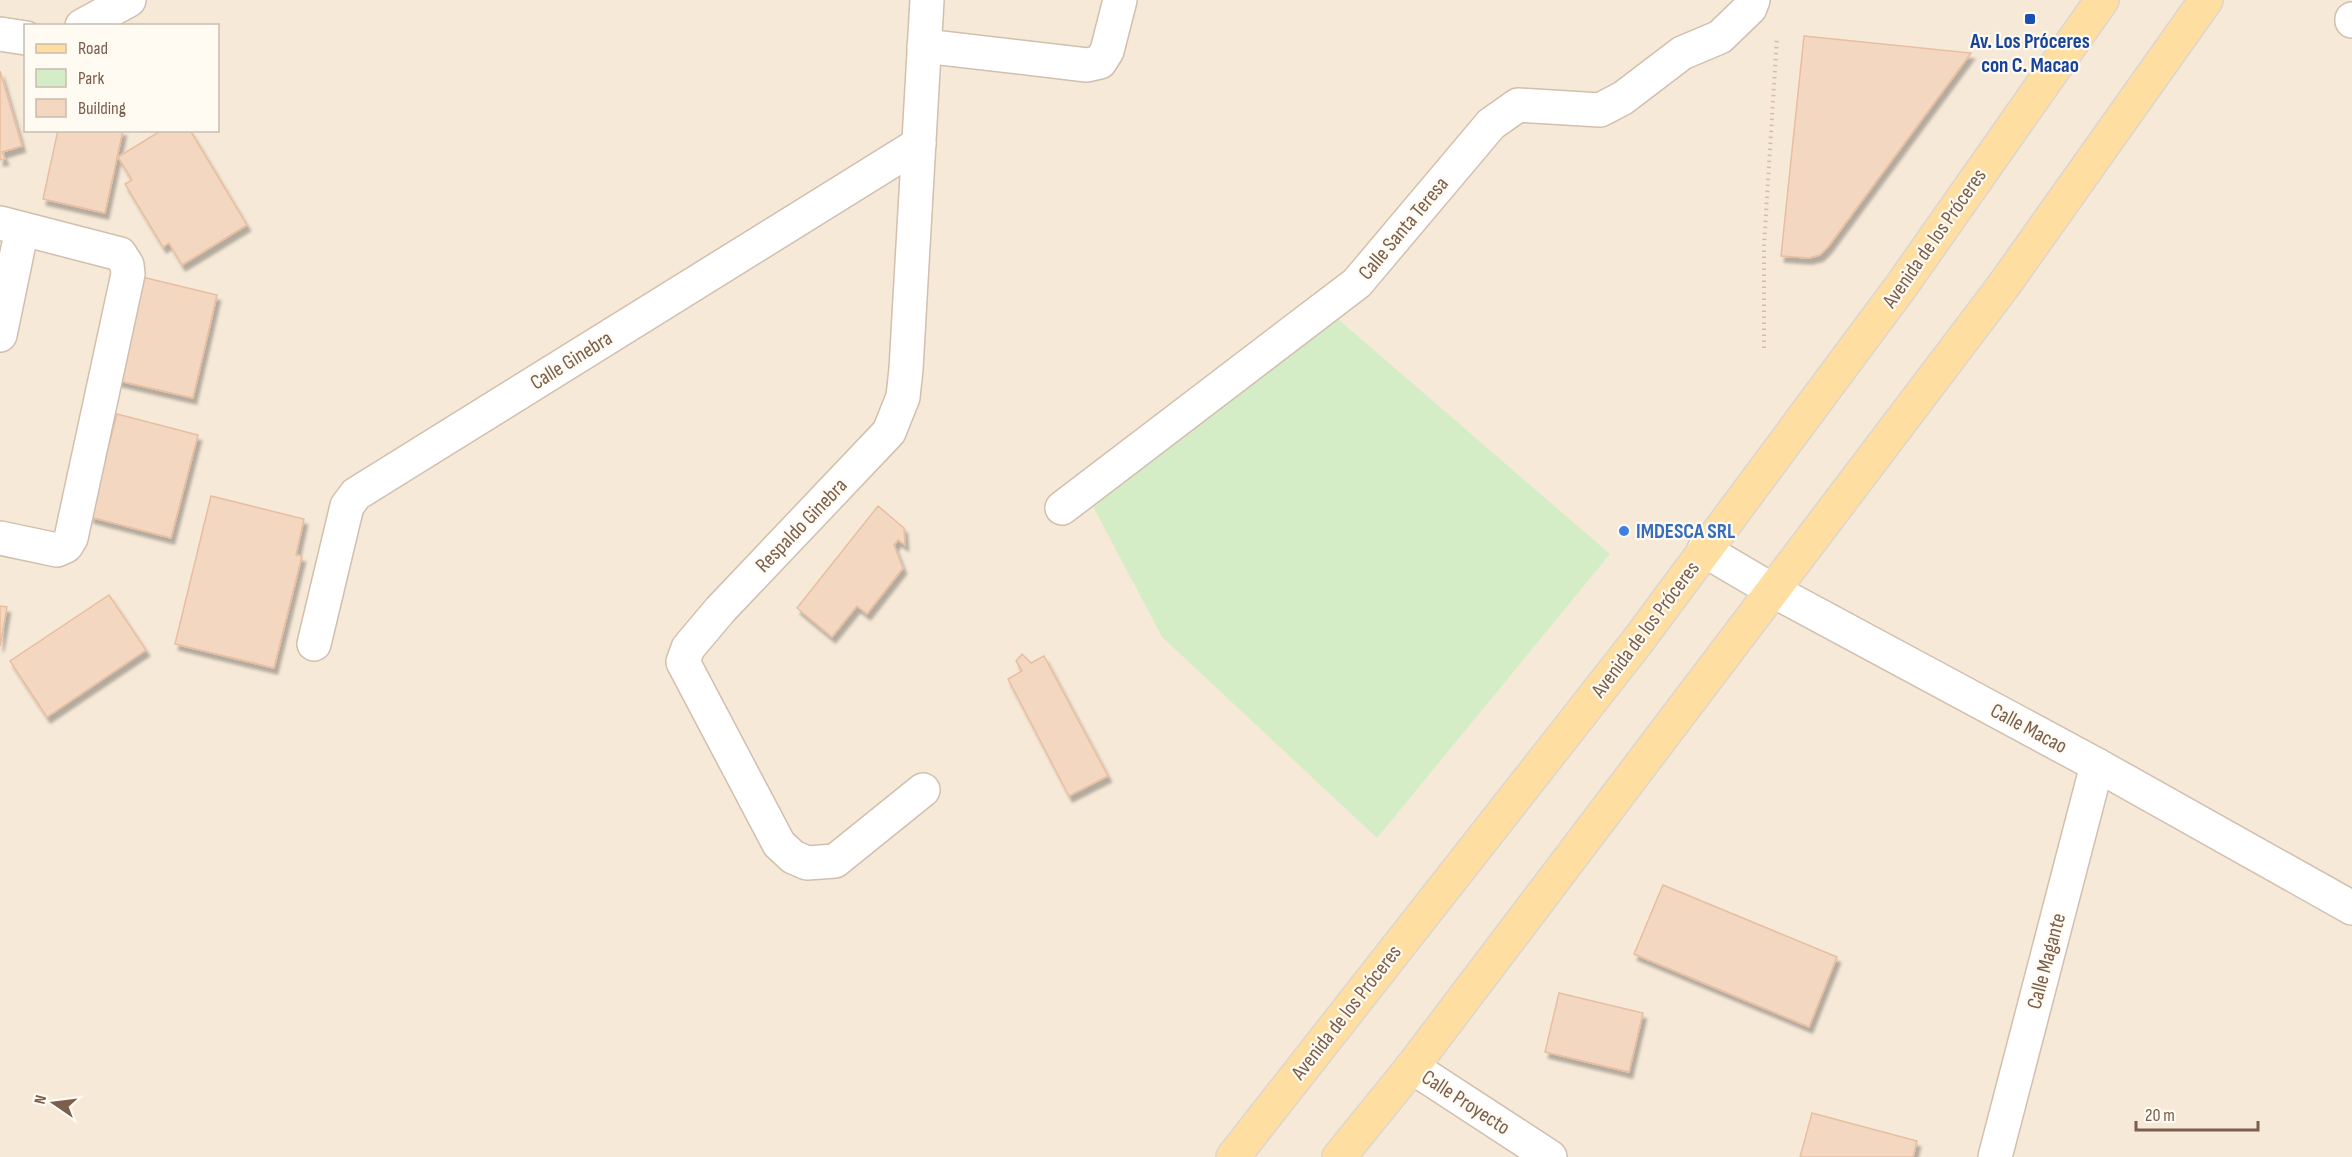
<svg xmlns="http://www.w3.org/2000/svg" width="2352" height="1157" font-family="'Sofia Sans Condensed',sans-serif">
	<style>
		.residential { fill: #f6e9d8; fill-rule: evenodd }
		.green { fill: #d5edc7 }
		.building { fill: #f4d7c0; stroke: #e8bea0; stroke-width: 1.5; filter: url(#shadow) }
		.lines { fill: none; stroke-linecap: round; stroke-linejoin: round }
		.minor-casing { stroke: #d2bfae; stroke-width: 36 }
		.major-casing { stroke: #ddd5d0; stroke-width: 36 }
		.path { stroke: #dabaa2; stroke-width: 4; stroke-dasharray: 1.5 4.5; stroke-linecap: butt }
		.minor { stroke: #fff; stroke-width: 33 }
		.major { stroke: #fedfa1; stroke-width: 33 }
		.transit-dot { fill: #1a4fb4; stroke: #fffaf2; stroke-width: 2 }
		.shop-dot { fill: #3f7fe0; stroke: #fffaf2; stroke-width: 2 }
		.labels { text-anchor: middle; stroke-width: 4.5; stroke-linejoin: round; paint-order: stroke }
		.transit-label { font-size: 21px; font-weight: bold; fill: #164399; stroke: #fffaf2 }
		.street-label { font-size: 21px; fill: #7b5e4b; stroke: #fffaf2 }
		.shop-label { font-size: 21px; font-weight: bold; fill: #366cbe; stroke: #fffaf2; text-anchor: start }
	</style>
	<defs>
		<filter id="shadow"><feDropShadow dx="3.5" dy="6" stdDeviation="1.5" flood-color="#0004"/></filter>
	</defs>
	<rect width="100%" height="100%" fill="#fdf7ea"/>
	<path class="residential" d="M 0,0 L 2352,0 L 2352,1157 L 0,1157 ZM 26,26 L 218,26 L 218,130 L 26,130 Z"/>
	<polygon class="green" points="1330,312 1610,554 1377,838 1162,637 1087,495"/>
	<g class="building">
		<polygon points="1804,36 1971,53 1828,247 1820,255 1809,258 1781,256"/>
		<polygon points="0,71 22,146 2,152 5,159 0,160"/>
		<polygon points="58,130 123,130 105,213 43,199"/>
		<polygon points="162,130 190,130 247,225 182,265 169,243 163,247 125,184 132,180 118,157"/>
		<polygon points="138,276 217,295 193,398 115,380"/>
		<polygon points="117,414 198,435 171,538 90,517"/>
		<polygon points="211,496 304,519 296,555 302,556 274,668 175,644"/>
		<polygon points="878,506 904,528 905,545 898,540 894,545 903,568 867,614 857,606 832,637 797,608"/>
		<polygon points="109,595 146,650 47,717 10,661"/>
		<polygon points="0,606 7,607 0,646"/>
		<polygon points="1022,654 1031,663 1044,656 1108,776 1069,796 1008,679 1022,671 1016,661"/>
		<polygon points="1663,885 1837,957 1809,1027 1634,954"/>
		<polygon points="1559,993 1643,1013 1629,1072 1545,1052"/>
		<polygon points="1812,1113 1917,1141 1913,1157 1800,1157"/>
	</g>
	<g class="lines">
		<defs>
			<g id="minor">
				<polyline points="2352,19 2352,21"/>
				<polyline points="82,26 129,0"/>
				<polyline points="0,34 26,38"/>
				<polyline points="924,46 1087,65 1100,62 1107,51 1120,0"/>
				<polyline points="0,223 120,254 127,265 128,274 71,538 66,546 57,550 0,538"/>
				<polyline points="0,335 22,229"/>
				<polyline points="1062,508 1357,283 1491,124 1518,105 1600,110 1623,98 1682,53 1720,37 1750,8 1753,0"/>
				<polyline points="1704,550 1772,590 2097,765 2352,908"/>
				<polyline points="314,644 347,506 356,494 919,144"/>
				<polyline points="923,790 835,861 807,863 793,857 779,844 683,662 688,648 720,610 889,432 903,397 906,369 927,0"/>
				<polyline points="1412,1067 1550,1157"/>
				<polyline points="1995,1157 2097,765"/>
			</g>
			<g id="major">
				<polyline points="1233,1157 1637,642 1902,285 2102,0"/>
				<polyline points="1339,1157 1412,1067 2004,285 2206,0"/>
			</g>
		</defs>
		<use href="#minor" class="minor-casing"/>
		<use href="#major" class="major-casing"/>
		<polyline class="path" points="1764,348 1764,246 1777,37"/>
		<use href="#minor" class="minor"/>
		<use href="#major" class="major"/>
	</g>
	<rect class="transit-dot" x="2024" y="13" width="12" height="12" rx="3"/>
	<circle class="shop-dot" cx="1624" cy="531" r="6"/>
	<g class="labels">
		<g class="transit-label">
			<text x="2030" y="48">Av. Los Próceres<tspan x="2030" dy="24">con C. Macao</tspan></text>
		</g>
		<g class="street-label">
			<text transform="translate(1403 228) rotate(-50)" y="7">Calle Santa Teresa</text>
			<text transform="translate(1934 238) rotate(-55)" y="7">Avenida de los Próceres</text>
			<text transform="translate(571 360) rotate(-32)" y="7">Calle Ginebra</text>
			<text transform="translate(801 525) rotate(-46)" y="7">Respaldo Ginebra</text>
			<text transform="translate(1645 629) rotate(-53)" y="7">Avenida de los Próceres</text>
			<text transform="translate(2029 728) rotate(28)" y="7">Calle Macao</text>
			<text transform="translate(2046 961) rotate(-75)" y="7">Calle Magante</text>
			<text transform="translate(1346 1012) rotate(-52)" y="7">Avenida de los Próceres</text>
			<text transform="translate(1466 1102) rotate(33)" y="7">Calle Proyecto</text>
		</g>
		<g class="shop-label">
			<text x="1636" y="538">IMDESCA SRL</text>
		</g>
	</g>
	<rect x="24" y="24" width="195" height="108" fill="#fffaf2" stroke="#cabcaf" stroke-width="1.5"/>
	<rect x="36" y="44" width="30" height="9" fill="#fedfa1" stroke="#cabcaf" stroke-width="1.5"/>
	<text x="78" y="54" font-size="18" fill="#7b5e4b">Road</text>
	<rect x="36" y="69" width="30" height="18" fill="#d5edc7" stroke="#cabcaf" stroke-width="1.5"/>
	<text x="78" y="84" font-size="18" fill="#7b5e4b">Park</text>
	<rect x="36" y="99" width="30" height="18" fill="#f4d7c0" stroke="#cabcaf" stroke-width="1.5"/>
	<text x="78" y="114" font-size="18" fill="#7b5e4b">Building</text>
	<g transform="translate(54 1103) rotate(284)" stroke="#fffaf2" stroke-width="4.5" paint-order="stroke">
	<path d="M0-4.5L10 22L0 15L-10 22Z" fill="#7b5e4b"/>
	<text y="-9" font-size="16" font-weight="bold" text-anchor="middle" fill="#7b5e4b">N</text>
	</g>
	<path d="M2136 1121v9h122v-9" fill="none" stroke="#7b5e4b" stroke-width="3"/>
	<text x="2145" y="1121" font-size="18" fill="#7b5e4b" stroke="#fffaf2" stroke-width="4.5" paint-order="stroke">20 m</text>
</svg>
